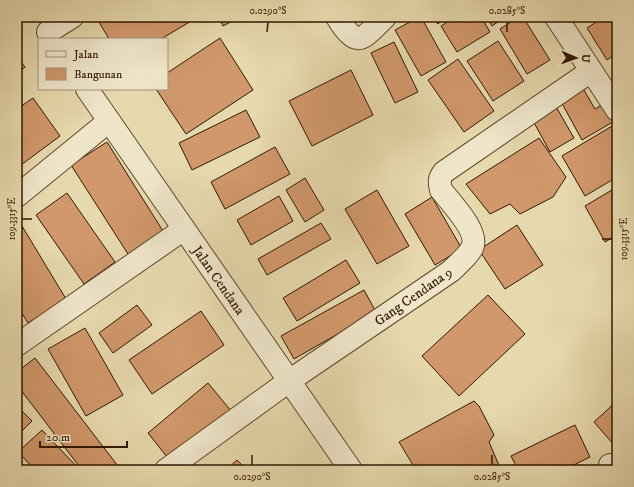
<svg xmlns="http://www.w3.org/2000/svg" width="634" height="487" font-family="'IM FELL DW Pica',serif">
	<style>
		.building { fill: #d0986b; stroke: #331700 }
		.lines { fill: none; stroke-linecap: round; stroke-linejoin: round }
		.minor-casing { stroke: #60482c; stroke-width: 24 }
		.minor { stroke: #efe6ca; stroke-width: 22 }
		.ticks { fill: none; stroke: #331700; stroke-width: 1.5 }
		.labels { text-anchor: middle; stroke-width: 4; stroke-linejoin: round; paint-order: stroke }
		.street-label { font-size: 14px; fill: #331700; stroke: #efe6ca }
		.neatline { fill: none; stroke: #331700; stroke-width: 1.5 }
		.ticks-label { font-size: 10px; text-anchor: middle; fill: #331700 }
	</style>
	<rect width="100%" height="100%" fill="#e7d9ae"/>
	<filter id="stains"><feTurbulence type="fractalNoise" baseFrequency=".005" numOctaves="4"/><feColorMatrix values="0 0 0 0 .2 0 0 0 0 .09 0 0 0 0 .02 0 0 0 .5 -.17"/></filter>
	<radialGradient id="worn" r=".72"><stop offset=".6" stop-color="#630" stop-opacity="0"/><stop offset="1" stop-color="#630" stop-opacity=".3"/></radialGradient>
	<g class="building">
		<polygon points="96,17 198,17 161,39 109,39"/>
		<polygon points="219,17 240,17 223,26"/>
		<polygon points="419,17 421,17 446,62 421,76 395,30"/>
		<polygon points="432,17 446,17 438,24"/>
		<polygon points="455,17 481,17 490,32 457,52 441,26"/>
		<polygon points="486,17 505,17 492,26"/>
		<polygon points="519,17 523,17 550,60 527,74 500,29"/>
		<polygon points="604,17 617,17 617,53 607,60 587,28"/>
		<polygon points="220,38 253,90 186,134 156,89 167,89 167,73"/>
		<polygon points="498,41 524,81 493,101 467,61"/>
		<polygon points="394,42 418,92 395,103 371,53"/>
		<polygon points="17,57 25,67 17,74"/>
		<polygon points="458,59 494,111 464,132 428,80"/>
		<polygon points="351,70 373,115 312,146 289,101"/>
		<polygon points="581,85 595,109 607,102 616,120 582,140 559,98"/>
		<polygon points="33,98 60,136 17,168 17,109"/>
		<polygon points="555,105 574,138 550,152 532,119"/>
		<polygon points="246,110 260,137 192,170 179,143"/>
		<polygon points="617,123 617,177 585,196 562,156"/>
		<polygon points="539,138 566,177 553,197 520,214 510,204 490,214 466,184"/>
		<polygon points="107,142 163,231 128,254 71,165"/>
		<polygon points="275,147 290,174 225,209 211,182"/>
		<polygon points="305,178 324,210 305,222 286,190"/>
		<polygon points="617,187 617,235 605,242 585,206"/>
		<polygon points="377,190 409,246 377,264 345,209"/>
		<polygon points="67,193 115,262 84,284 36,215"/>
		<polygon points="279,196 293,221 251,245 237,220"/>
		<polygon points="432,197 462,249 435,265 405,214"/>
		<polygon points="19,221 66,299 28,323 17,305 17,222"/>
		<polygon points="321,223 331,239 267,275 258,259"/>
		<polygon points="517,225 543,265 505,289 479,250"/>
		<polygon points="346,260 360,283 297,321 283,298"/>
		<polygon points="364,290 376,312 294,359 281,336"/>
		<polygon points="488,295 525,334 459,396 422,356"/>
		<polygon points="137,305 152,325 113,353 99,333"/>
		<polygon points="201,311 224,345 152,394 129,360"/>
		<polygon points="85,328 123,395 86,416 48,349"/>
		<polygon points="35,358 121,470 82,470 17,385 17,372"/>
		<polygon points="208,383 232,412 171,462 148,433"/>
		<polygon points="474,401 479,406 494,435 489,442 501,470 416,470 399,442"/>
		<polygon points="617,401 617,444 615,446 594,422"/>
		<polygon points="17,406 32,421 17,436"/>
		<polygon points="575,425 590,457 564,470 518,470 511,456"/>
		<polygon points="42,430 79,469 79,470 35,470 18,452"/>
		<polygon points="237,460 247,470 226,470"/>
	</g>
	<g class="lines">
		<defs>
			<g id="minor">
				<path d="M 337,17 C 358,50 361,40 385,17"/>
				<polyline points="556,17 617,110"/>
				<polyline points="48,32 72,17"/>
				<polyline points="87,89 351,470"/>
				<polyline points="17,196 109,121"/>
				<polyline points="17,345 184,229"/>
				<polyline points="610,465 613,470"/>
				<path d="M 166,470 L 289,381 L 451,271 C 457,265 468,256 472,248 C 480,232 451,203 441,190 C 439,182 439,178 444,172 L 591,71"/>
			</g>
		</defs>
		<use href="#minor" class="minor-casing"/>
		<use href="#minor" class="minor"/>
	</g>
	<path class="ticks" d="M 267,32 L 268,22M 507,32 L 507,22M 22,219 L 32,219M 602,239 L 612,239M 252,465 L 252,455M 492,465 L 492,455"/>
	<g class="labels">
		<g class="street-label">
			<text transform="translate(219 280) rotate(55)" y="5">Jalan Cendana</text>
			<text transform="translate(413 296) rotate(-35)" y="5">Gang Cendana 9</text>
		</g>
	</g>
	<rect width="634" height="487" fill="none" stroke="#e7d9ae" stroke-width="44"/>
	<rect x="38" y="38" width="130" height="52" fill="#efe6ca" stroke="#a49379"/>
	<rect x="46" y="51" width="20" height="6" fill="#efe6ca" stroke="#a49379"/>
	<text x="74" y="58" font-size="12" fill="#331700">Jalan</text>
	<rect x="46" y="68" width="20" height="12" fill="#d0986b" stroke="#a49379"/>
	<text x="74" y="78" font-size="12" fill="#331700">Bangunan</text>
	<g transform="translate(576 58) rotate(92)" stroke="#efe6ca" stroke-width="3" paint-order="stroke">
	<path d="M0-3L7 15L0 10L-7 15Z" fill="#331700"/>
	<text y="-6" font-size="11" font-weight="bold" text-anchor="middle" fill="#331700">U</text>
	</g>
	<path d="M40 441v6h87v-6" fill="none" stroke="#331700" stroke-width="2"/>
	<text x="46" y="441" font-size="12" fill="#331700" stroke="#efe6ca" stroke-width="3" paint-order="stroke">20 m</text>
	<rect x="22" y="22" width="590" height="443" class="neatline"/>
	<g class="ticks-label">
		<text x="268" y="14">0.0290°S</text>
		<text x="507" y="14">0.0285°S</text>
		<text transform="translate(11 219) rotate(-90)" y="4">109.3315°E</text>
		<text transform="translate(623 239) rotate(-90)" y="4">109.3315°E</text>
		<text x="252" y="480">0.0290°S</text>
		<text x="492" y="480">0.0285°S</text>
	</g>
	<rect width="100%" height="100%" filter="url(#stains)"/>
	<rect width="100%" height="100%" fill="url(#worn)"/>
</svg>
